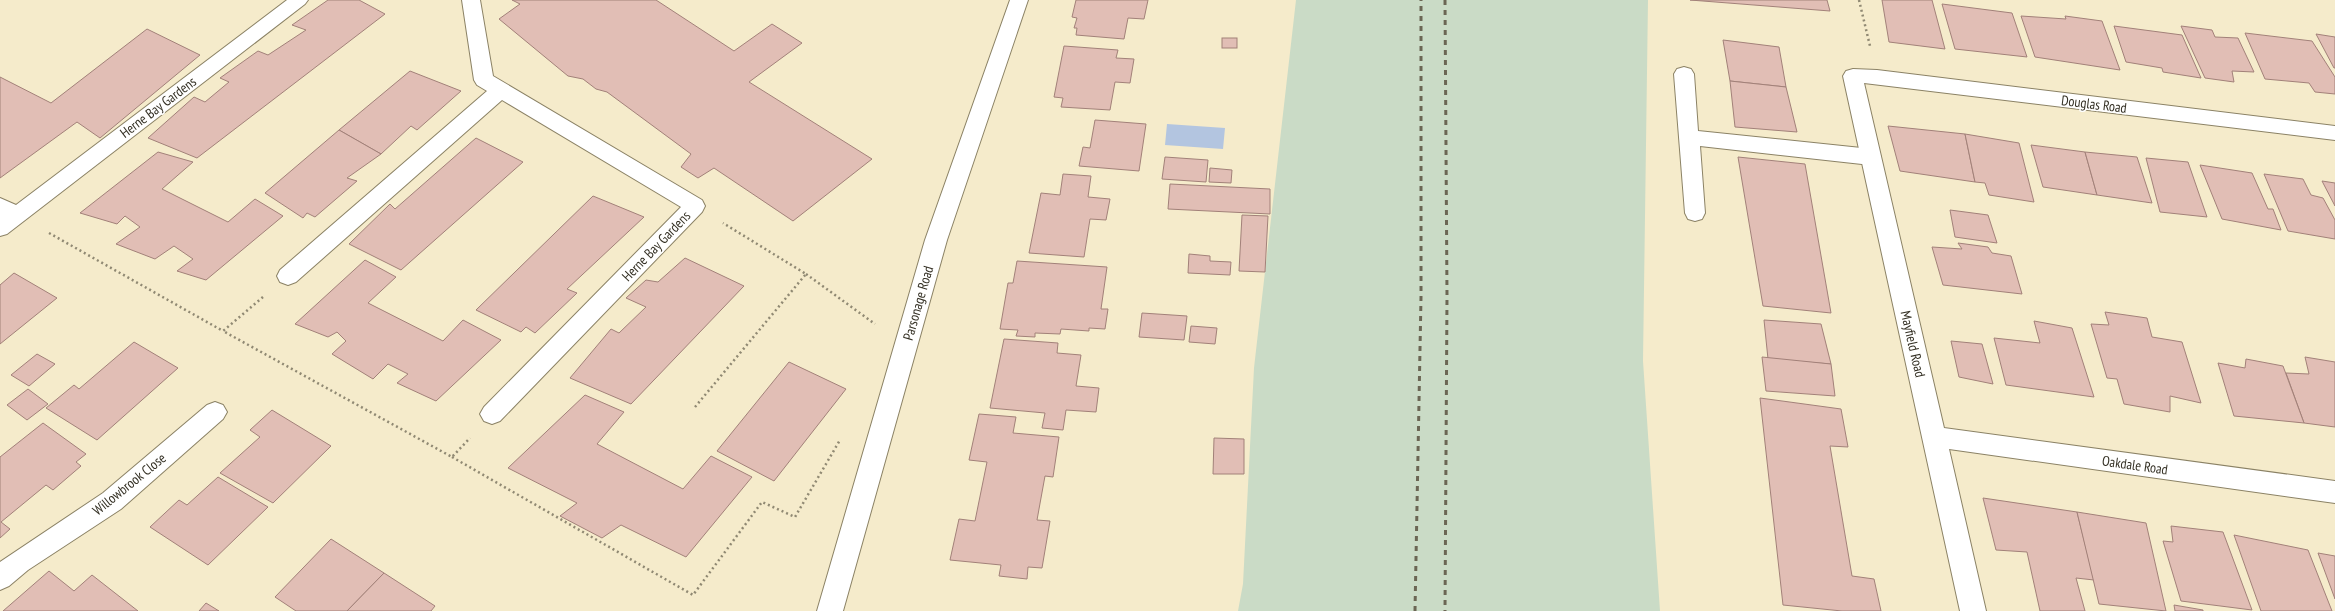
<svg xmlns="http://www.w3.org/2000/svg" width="2335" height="611" font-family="'PT Sans Narrow',sans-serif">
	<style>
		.green { fill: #cadbc6 }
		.water { fill: #b3c5e0 }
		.building { fill: #e1beb5; stroke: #a28179 }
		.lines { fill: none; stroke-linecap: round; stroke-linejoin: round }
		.lane-casing { stroke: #8b8265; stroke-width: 2 }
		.street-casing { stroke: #8b8265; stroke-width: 2 }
		.path { stroke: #908973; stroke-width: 2.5; stroke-dasharray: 2 3; stroke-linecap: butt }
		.lane { fill: #fff; fill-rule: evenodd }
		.street { fill: #fff; fill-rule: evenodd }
		.rail { stroke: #6b6654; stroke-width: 3; stroke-dasharray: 5 5; stroke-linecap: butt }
		.labels { text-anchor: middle; stroke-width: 3; stroke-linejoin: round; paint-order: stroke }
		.street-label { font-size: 14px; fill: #353125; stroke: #fff }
	</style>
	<rect width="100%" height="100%" fill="#f5ebcb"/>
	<polygon class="green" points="1296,0 1648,0 1643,361 1660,611 1238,611 1243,584 1254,368"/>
	<polygon class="water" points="1167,124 1225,128 1223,149 1165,145"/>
	<g class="building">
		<polygon points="328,0 359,0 385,14 197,158 148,138 194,97 205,102 229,82 220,78 258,51 268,55 306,30 292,25"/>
		<polygon points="512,0 656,0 734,51 772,24 802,43 749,82 872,159 793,221 714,168 698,178 681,167 691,154 607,92 596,89 583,79 568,76 499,19 520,4"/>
		<polygon points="1076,0 1148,0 1144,19 1128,18 1124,39 1076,35 1077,28 1074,28 1077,18 1072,17"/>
		<polygon points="1690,0 1827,0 1830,11"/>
		<polygon points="1882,0 1932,0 1945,49 1889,42"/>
		<polygon points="1942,4 2012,13 2027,57 1955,49"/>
		<polygon points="2021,16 2066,19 2065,16 2102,21 2120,70 2035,57"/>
		<polygon points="2114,26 2182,35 2201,78 2163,72 2162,68 2126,62"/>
		<polygon points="2181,26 2212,30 2215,37 2238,38 2254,72 2232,71 2234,82 2205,78"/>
		<polygon points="147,29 200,55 100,138 77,122 0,178 0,77 51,103"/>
		<polygon points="2245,33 2312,41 2335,77 2335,94 2315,92 2309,83 2265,79"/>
		<polygon points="2316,34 2335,37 2335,68 2334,68"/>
		<rect x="1222" y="38" width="15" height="10"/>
		<polygon points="1723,40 1779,47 1786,87 1730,81"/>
		<polygon points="1064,46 1118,50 1116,58 1134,59 1130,83 1115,82 1110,110 1061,107 1063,98 1054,97"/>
		<polygon points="410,71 461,91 417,130 411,126 381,154 339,130"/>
		<polygon points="1730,81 1786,87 1797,132 1735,127"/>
		<polygon points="1095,120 1146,124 1139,171 1079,166 1083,147 1090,148"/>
		<polygon points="1888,126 1965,134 1975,182 1900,171"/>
		<polygon points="339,130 381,154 347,178 357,181 315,217 307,213 303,218 265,193"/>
		<polygon points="1965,134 2019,143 2034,202 1989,195 1985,183 1975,182"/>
		<polygon points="476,138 523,162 401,270 349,244 390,204 395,209"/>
		<polygon points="2031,145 2085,152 2097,195 2043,187"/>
		<polygon points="158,152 193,162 162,189 228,222 255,199 283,216 206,280 177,271 193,259 174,246 155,259 116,244 140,227 125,216 117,224 80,213"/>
		<polygon points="2085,152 2137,157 2152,203 2097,195"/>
		<polygon points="1165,157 1208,160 1206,182 1162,179"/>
		<polygon points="1738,157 1805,164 1831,313 1763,306"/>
		<polygon points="2146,158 2188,162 2207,217 2160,212"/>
		<polygon points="2200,165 2252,173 2268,209 2273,209 2281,230 2222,219"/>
		<polygon points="1210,168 1232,170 1231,183 1209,182"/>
		<polygon points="1063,174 1091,176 1088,197 1110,199 1106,220 1090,219 1084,257 1029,253 1041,193 1060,195"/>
		<polygon points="2264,174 2303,179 2311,195 2323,198 2335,220 2335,239 2288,231"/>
		<polygon points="2322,181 2335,183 2335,206"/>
		<polygon points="1170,184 1270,189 1270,214 1168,209"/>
		<polygon points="593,196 644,217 567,289 577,293 535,333 526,327 521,332 476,310"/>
		<polygon points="1950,210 1988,215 1997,243 1955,237"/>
		<polygon points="1242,215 1268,216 1265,272 1239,271"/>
		<polygon points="1958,243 1988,247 1992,253 2011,256 2022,294 1943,285 1932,247 1962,249"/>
		<polygon points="1189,254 1210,256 1210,261 1231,262 1230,275 1188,273"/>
		<polygon points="685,258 744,286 631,404 570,378 611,329 619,333 646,307 626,298 646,280 658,282"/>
		<polygon points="365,260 396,277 368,303 443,341 463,320 501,340 436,401 397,383 408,374 388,364 373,379 332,354 346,341 337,332 328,337 295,324"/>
		<polygon points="1017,261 1107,267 1101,309 1108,309 1105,329 1089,328 1089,331 1061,329 1060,334 1035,333 1035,337 1016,336 1018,330 1000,329 1008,283 1013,283"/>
		<polygon points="14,273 57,298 0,344 0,285"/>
		<polygon points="2105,312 2147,318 2152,337 2182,342 2201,403 2170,396 2170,412 2124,404 2117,379 2107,378 2091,324 2109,325"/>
		<polygon points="1142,313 1187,316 1184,340 1139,337"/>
		<polygon points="1764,320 1821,324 1831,364 1768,359"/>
		<polygon points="2034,321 2072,328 2094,397 2006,385 1994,338 2040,343"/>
		<polygon points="1191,326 1217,328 1215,344 1189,342"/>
		<polygon points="1004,339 1058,343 1057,353 1081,355 1076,386 1099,388 1096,412 1066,410 1063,430 1042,428 1045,413 990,408"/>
		<polygon points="1951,341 1982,344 1993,384 1959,377"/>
		<polygon points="134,342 178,368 97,440 46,408 74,385 79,389"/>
		<polygon points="37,354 55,364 29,386 11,375"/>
		<polygon points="1762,357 1831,364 1835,396 1766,391"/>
		<polygon points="2305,357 2335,362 2335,427 2304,423 2286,373 2309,374"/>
		<polygon points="2246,359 2283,366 2304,423 2234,416 2218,363 2245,368"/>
		<polygon points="789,362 846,389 774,481 717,451"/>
		<polygon points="28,389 48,404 27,420 7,405"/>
		<polygon points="585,395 624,412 597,444 683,489 711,456 752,477 686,557 621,525 602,538 560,516 577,503 508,468"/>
		<polygon points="1760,398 1841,409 1848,447 1830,446 1852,576 1874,579 1881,611 1842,611 1783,605"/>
		<polygon points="272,410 331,446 273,503 220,473 260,437 250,430"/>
		<polygon points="979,414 1016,417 1013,433 1059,437 1053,477 1045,476 1037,520 1050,521 1042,568 1028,567 1027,579 999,576 1001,565 950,560 959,519 975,521 987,462 969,460"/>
		<polygon points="43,423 86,454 76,462 81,466 53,490 46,485 1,522 10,529 0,538 0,457"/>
		<polygon points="1214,438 1244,439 1244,474 1213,474"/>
		<polygon points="218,477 268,507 208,565 150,527 179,500 187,505"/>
		<polygon points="1983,498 2077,512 2094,580 2076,578 2085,611 2040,611 2027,552 1996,550"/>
		<polygon points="2077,512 2146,523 2166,611 2099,604"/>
		<polygon points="2171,526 2223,532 2252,610 2181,601 2163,541 2173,542"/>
		<polygon points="2234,535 2308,550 2332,611 2261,611"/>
		<polygon points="331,539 384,573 347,611 296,611 275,597"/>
		<polygon points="2318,553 2335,556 2335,599"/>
		<polygon points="49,571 74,591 92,575 138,611 3,611"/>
		<polygon points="384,573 435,606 431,611 347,611"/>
		<polygon points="206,603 219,611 199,611"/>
		<polygon points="2174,605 2203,610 2203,611 2175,611"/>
	</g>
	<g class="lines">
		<defs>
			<polygon id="lane" points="1684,67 1691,69 1694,74 1698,131 1871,149 1878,152 1881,157 1878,162 1871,165 1700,146 1705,213 1702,219 1695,221 1688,219 1685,213 1674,74 1677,69"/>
			<g id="street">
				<polygon points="287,0 308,0 305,4 7,234 0,236 0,198 16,205"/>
				<polygon points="462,0 480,0 493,76 702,200 705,206 702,212 500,421 492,424 484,421 480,414 484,407 681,207 502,100 296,282 288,285 280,282 277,276 280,270 487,91 477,85 474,80"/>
				<polygon points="1010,0 1028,0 947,240 843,611 817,611 925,240"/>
				<polygon points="1853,69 1877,70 2335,126 2335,140 1864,83 1944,428 2335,481 2335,503 1949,449 1986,611 1960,611 1843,76 1846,71"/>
				<polygon points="215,402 223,405 227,412 223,419 121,509 28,570 9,586 0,590 0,562 103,493 207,405"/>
			</g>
		</defs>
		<use href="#lane" class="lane-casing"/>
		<use href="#street" class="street-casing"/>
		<g class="path">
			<polyline points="1859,0 1870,46"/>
			<polyline points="49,233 223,331"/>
			<polyline points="806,274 875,324"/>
			<polyline points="263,297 223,331 452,457 470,438"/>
			<polyline points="695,407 806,274 723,223"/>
			<polyline points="452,457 693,595 762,502 795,517 840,440"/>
		</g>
		<use href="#lane" class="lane"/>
		<use href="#street" class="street"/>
		<g class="rail">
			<polyline points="1445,0 1447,296 1445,611"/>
			<polyline points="1415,611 1421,297 1421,0"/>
		</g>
	</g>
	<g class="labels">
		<g class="street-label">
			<text transform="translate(2094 104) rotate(7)" y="5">Douglas Road</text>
			<text transform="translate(158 107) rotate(-37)" y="5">Herne Bay Gardens</text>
			<text transform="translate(656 246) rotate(-46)" y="5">Herne Bay Gardens</text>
			<text transform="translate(918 303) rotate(-74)" y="5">Parsonage Road</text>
			<text transform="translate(1913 344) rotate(77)" y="5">Mayfield Road</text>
			<text transform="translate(2135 465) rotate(8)" y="5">Oakdale Road</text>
			<text transform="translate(129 484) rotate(-39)" y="5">Willowbrook Close</text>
		</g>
	</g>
</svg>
